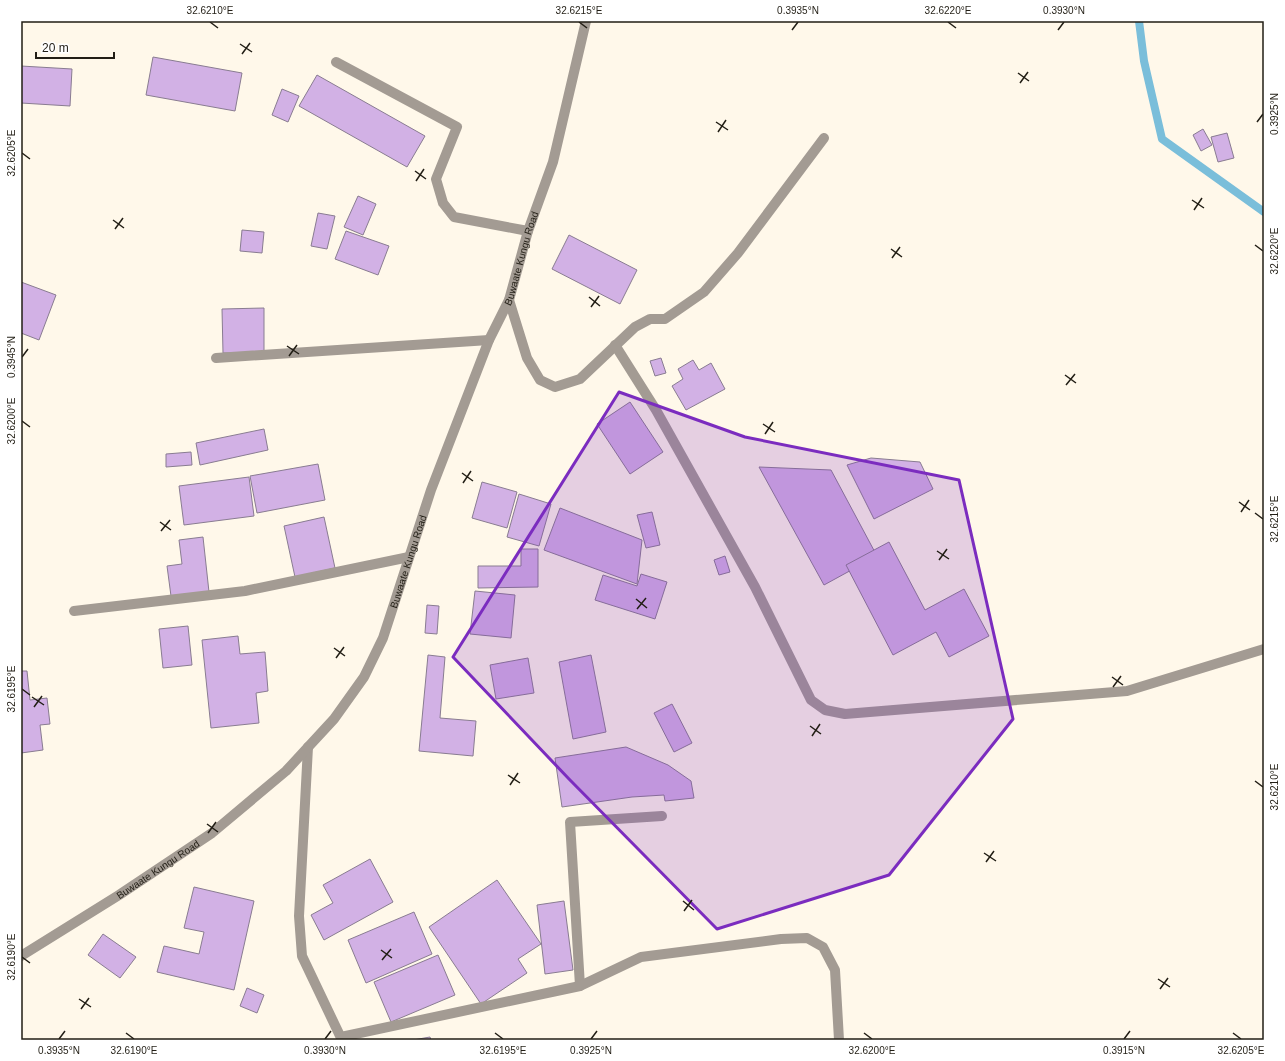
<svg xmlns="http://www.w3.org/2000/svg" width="1285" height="1061" font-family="Arial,sans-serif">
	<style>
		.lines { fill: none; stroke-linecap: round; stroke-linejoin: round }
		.stream { stroke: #7abeda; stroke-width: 8 }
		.building { fill: #d2b1e5; stroke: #897c91 }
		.minor { stroke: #a39b93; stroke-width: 10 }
		.marked { fill: #7b2cbf; fill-opacity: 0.2; stroke: #7b2cbf; stroke-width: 3; stroke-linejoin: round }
		.ticks { fill: none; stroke: #221e15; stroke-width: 1.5 }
		.labels { text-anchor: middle; stroke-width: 4; stroke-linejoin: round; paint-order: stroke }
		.street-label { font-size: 10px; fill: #221e15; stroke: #fff }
		.neatline { fill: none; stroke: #221e15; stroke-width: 1.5 }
		.ticks-label { font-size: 10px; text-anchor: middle; fill: #221e15 }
	</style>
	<rect width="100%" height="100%" fill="#fff8ea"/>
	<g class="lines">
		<polyline class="stream" points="1139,21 1144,61 1162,139 1264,212"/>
	</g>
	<g class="building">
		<polygon points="153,57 242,73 235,111 146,95"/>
		<polygon points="21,66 72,69 70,106 21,103"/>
		<polygon points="317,75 425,136 407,167 299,106"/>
		<polygon points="282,89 299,96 288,122 272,115"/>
		<polygon points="1203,129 1212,145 1201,151 1193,135"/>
		<polygon points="1227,133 1234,158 1218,162 1211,137"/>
		<polygon points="358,196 376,204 363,235 344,227"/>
		<polygon points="318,213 335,216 327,249 311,246"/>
		<polygon points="242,230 264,232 262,253 240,251"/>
		<polygon points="346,231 389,246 378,275 335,259"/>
		<polygon points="569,235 637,270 620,304 552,269"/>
		<polygon points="21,282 56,295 39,340 21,333"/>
		<polygon points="264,308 264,353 223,353 222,309"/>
		<polygon points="661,358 666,373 655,376 650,361"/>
		<polygon points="693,360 699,370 711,363 725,389 686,410 672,386 683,379 678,369"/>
		<polygon points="630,402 663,452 630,474 597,424"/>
		<polygon points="264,429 268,450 200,465 196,443"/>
		<polygon points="191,452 192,465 166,467 166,454"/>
		<polygon points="871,458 920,462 933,489 874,519 847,465"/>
		<polygon points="318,464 325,500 257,513 250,476"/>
		<polygon points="759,467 831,470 877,556 824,585"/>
		<polygon points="249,477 254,516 184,525 179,486"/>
		<polygon points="482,482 517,492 507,528 472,518"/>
		<polygon points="519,494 551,504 539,546 507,537"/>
		<polygon points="560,508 642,540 637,584 544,550"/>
		<polygon points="652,512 660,545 646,548 637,515"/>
		<polygon points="324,517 335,568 295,577 284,526"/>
		<polygon points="203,537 209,592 171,596 167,566 182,564 179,540"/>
		<polygon points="889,542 925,610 964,589 989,636 949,657 936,632 893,655 846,565"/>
		<polygon points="521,549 538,549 538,587 478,588 478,566 521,566"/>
		<polygon points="725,556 730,572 719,575 714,560"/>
		<polygon points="641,574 667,582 655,619 595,600 603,575 637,586"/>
		<polygon points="475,591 515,595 511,638 470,634"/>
		<polygon points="427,605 439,606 437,634 425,633"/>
		<polygon points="188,626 192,665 163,668 159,629"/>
		<polygon points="238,636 240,654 265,652 268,691 256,693 259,723 211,728 202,640"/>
		<polygon points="428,655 445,657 440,718 476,721 473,756 419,751"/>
		<polygon points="591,655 606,732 573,739 559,662"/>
		<polygon points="528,658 534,693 496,699 490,665"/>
		<polygon points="21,671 27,671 30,700 47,698 50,724 40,725 43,750 21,753"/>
		<polygon points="672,704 692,743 674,752 654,713"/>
		<polygon points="626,747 668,765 691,781 694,798 665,801 664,795 632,797 562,807 555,758"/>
		<polygon points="370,859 393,902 324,940 311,915 333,903 323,885"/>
		<polygon points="497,880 541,944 518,959 527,973 481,1004 429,927"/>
		<polygon points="194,887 254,901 234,990 157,972 164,946 199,954 204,932 184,928"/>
		<polygon points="564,901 573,970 545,974 537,905"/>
		<polygon points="414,912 432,954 366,983 348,940"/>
		<polygon points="103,934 136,957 120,978 88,955"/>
		<polygon points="438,955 455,995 391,1022 374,982"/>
		<polygon points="247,988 264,995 257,1013 240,1006"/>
		<polygon points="430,1037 431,1040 413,1040"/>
	</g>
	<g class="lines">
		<g class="minor">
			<polyline points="336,62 457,127 436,179 443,203 454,217 528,231"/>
			<polyline points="509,300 527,358 540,380 555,387 580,379 635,327 650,319 665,319 704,292 738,253 824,138"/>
			<polyline points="615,345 656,410 755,587 811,700 825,710 845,714 1127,691 1264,649"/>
			<polyline points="216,358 489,340"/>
			<polyline points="74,611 245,591 409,557"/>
			<polyline points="308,747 299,916 302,956 342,1040"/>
			<path id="s1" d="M 21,956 L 119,895 L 212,833 L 286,771 L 334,719 L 364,677 L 383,638 L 431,490 L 489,340 L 509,300 L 528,231 L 553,162 L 586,21"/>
			<polyline points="580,986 570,822 662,816"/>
			<polyline points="341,1037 580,986 641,957 781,939 807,938 823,947 835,970 839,1040"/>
		</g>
	</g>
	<path class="marked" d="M 619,392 L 745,437 L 959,480 L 1013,719 L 889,875 L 717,929 L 569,779 L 453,657 Z"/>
	<path class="ticks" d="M 210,22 L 218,28M 579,22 L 587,28M 948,22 L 956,28M 792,30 L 798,22M 1058,30 L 1064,22M 240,44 L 252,52M 242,54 L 250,43M 1018,73 L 1029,81M 1020,83 L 1028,72M 716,122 L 728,130M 1257,122 L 1263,114M 718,132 L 726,120M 22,153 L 30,159M 415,171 L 426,179M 416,181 L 424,169M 1192,200 L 1204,208M 1194,210 L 1202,198M 113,220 L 124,228M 115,229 L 123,218M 1255,245 L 1263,251M 891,249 L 902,257M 892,258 L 900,247M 589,297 L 600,306M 591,307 L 599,296M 287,346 L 299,354M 289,356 L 297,345M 22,357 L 28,349M 1065,375 L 1076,383M 1066,385 L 1075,374M 22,421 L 30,427M 763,424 L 775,432M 765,434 L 773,422M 462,473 L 473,481M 463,483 L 471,471M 1239,502 L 1250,510M 1241,512 L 1249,500M 1255,513 L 1263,519M 160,522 L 171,530M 161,531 L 170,520M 937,551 L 949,559M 939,560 L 947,549M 636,599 L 647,608M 637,609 L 646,598M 334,648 L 345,656M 336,658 L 344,647M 1112,677 L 1123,685M 1113,687 L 1121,676M 22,689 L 30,695M 32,697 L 44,705M 34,707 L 42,696M 810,726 L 821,734M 812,736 L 820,724M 508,775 L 520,783M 1255,781 L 1263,787M 510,785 L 518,773M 207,824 L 218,832M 208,833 L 216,822M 984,853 L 996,861M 986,862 L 994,851M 683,901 L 694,910M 684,911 L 692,900M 381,950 L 392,958M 22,957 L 30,963M 382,960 L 391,949M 1158,979 L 1170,987M 1160,989 L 1168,978M 79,999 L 91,1007M 81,1009 L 89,998M 126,1033 L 134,1039M 495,1033 L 503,1039M 864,1033 L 872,1039M 1233,1033 L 1241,1039M 59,1039 L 65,1031M 325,1039 L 331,1031M 591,1039 L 597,1031M 1124,1039 L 1130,1031"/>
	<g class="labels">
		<g class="street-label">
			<text dy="4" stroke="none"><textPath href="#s1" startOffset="894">Buwaate Kungu Road</textPath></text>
			<text dy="4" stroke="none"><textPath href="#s1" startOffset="570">Buwaate Kungu Road</textPath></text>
			<text dy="4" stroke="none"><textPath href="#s1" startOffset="162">Buwaate Kungu Road</textPath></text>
		</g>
	</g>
	<rect width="1285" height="1061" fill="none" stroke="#ffffff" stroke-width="44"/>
	<path d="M36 52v6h78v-6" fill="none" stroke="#221e15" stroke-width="2"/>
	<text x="42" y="52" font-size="12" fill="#221e15" stroke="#ffffff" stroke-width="3" paint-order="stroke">20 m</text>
	<rect x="22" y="22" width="1241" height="1017" class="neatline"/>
	<g class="ticks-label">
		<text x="210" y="14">32.6210°E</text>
		<text x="579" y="14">32.6215°E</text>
		<text x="798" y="14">0.3935°N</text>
		<text x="948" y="14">32.6220°E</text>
		<text x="1064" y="14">0.3930°N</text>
		<text transform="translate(1274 114) rotate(-90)" y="4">0.3925°N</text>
		<text transform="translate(11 153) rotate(-90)" y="4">32.6205°E</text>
		<text transform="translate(1274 251) rotate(-90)" y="4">32.6220°E</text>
		<text transform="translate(11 357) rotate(-90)" y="4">0.3945°N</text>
		<text transform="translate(11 421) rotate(-90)" y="4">32.6200°E</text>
		<text transform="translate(1274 519) rotate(-90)" y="4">32.6215°E</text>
		<text transform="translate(11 689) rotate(-90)" y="4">32.6195°E</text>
		<text transform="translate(1274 787) rotate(-90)" y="4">32.6210°E</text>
		<text transform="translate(11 957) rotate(-90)" y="4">32.6190°E</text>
		<text x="59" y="1054">0.3935°N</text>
		<text x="134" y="1054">32.6190°E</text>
		<text x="325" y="1054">0.3930°N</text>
		<text x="503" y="1054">32.6195°E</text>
		<text x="591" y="1054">0.3925°N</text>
		<text x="872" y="1054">32.6200°E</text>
		<text x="1124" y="1054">0.3915°N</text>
		<text x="1241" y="1054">32.6205°E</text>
	</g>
</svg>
